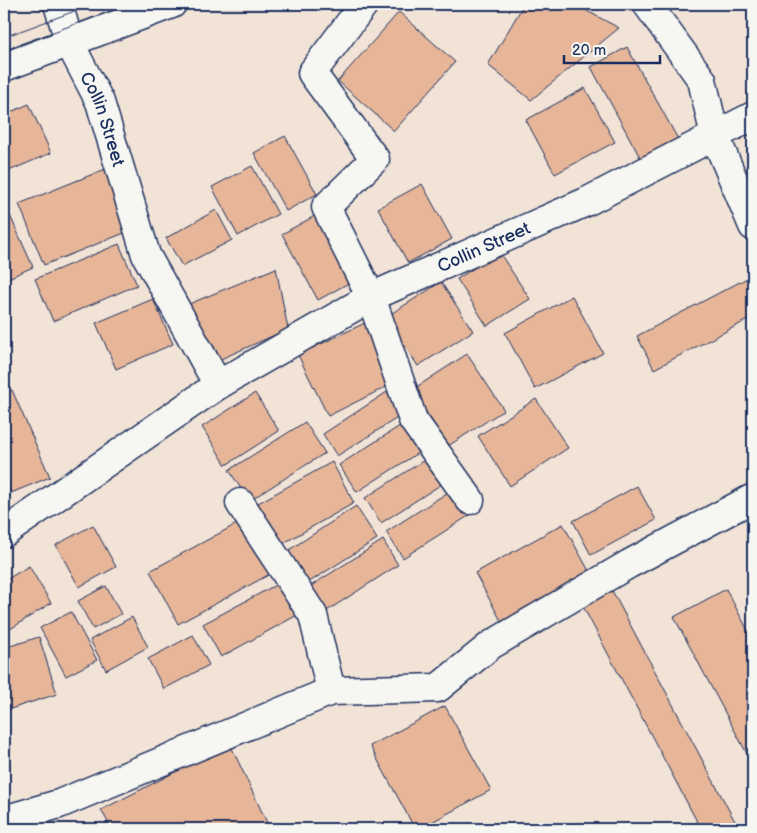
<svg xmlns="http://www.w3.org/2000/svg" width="757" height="833" font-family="'Balsamiq Sans',sans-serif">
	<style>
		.building { fill: #e7b698; stroke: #1b2f5e }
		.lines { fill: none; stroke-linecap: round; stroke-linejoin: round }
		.minor-casing { stroke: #1b2f5e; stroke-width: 31 }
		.major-casing { stroke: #1b2f5e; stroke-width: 31 }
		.minor { stroke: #f6f6f2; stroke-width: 28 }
		.major { stroke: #f6f6f2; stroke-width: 28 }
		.tram { stroke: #1b2f5e; stroke-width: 1 }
		.labels { text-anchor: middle; stroke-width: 5; stroke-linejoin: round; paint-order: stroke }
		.street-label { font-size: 18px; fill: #1b2f5e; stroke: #f6f6f2 }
	</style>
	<rect width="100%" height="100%" fill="#f2e3d7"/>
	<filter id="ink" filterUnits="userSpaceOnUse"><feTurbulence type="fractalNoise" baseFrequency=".02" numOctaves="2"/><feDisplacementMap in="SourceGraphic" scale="10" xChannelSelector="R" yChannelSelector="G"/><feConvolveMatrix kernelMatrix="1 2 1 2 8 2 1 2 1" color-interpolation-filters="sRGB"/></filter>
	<g filter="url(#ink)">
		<g class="building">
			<polygon points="524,4 574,4 619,28 531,100 488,65"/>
			<polygon points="399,12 455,62 394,131 338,81"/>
			<polygon points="627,47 679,141 642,161 591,67"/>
			<polygon points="585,88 615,142 555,174 526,120"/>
			<polygon points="29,104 51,153 4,173 4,115"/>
			<polygon points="285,136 317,194 286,211 254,153"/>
			<polygon points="252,166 278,214 238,236 212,187"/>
			<polygon points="108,168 132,230 44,265 19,204"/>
			<polygon points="422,184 452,239 408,263 378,208"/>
			<polygon points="216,210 232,240 182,266 166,238"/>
			<polygon points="8,211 33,267 4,280 4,213"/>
			<polygon points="320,213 356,279 318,300 282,234"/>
			<polygon points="119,244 137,285 53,321 35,279"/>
			<polygon points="499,252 530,299 487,326 457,279"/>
			<polygon points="276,268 288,329 221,359 189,304"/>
			<polygon points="753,275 753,317 654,369 637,336"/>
			<polygon points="441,282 473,331 418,366 386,317"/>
			<polygon points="572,296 603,353 535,389 505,333"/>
			<polygon points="153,299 173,344 116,369 96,323"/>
			<polygon points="367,322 396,382 328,416 298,355"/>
			<polygon points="467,354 504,410 448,446 412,390"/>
			<polygon points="12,390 50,477 11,493 4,476 4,394"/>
			<polygon points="387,392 402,415 337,456 323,434"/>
			<polygon points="255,393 279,431 226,465 202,427"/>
			<polygon points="536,399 568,448 510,486 478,436"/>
			<polygon points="305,422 325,453 249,501 229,470"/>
			<polygon points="406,422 424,449 357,492 339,465"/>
			<polygon points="429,457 445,482 381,523 365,498"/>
			<polygon points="332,462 354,503 275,548 251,507"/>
			<polygon points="637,486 656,520 591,555 573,521"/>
			<polygon points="453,489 470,515 403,558 386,532"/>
			<polygon points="356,506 377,539 303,586 283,554"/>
			<polygon points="244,520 272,573 178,624 150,571"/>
			<polygon points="563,524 594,580 505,628 475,573"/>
			<polygon points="93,525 116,567 79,587 56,545"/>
			<polygon points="383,540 398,565 322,614 306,589"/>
			<polygon points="29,566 51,603 4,633 4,581"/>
			<polygon points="283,581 301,613 221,657 203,624"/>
			<polygon points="608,583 739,829 701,829 579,599"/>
			<polygon points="106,586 121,614 93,629 78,601"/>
			<polygon points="726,589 753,640 753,765 674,617"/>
			<polygon points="71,612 97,660 66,676 40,628"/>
			<polygon points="132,617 148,647 106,670 90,640"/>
			<polygon points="193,635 209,665 164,689 148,659"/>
			<polygon points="39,637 57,694 4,711 4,648"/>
			<polygon points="445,706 491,790 419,829 415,829 370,746"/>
			<polygon points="230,744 270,829 112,829 101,810"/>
		</g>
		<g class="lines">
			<defs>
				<g id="minor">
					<path id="s1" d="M 58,4 L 70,44 L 100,102 L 146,255 L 218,385"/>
					<polyline points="364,4 312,73 375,159 326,207 371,297 413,420 470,500"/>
					<polyline points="647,4 702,80 715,136 753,226"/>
					<polyline points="240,503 313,615 331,691"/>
					<path id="s2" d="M 4,533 L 218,385 L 371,297 L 586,202 L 753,116"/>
					<polyline points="4,820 59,804 331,691 438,688 491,645 629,564 753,498"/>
				</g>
				<polyline id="major" points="4,67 172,4"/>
			</defs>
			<use href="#minor" class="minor-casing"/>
			<use href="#major" class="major-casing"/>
			<use href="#minor" class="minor"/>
			<use href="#major" class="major"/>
			<g class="tram">
				<polyline points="4,37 94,4"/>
				<polyline points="4,50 130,4"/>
			</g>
		</g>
	</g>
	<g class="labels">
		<g class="street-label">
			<text dy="6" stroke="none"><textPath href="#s1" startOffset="124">Collin Street</textPath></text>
			<text dy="6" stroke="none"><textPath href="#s2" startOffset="560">Collin Street</textPath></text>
		</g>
	</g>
	<rect width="757" height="833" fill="none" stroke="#f6f6f2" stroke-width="20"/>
	<rect x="10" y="10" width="737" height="813" fill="none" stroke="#1b2f5e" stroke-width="2" filter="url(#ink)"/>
	<path d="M564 55v8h96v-8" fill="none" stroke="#1b2f5e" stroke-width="2.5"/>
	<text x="572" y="55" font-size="15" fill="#1b2f5e" stroke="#f6f6f2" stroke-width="4" paint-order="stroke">20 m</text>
</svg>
